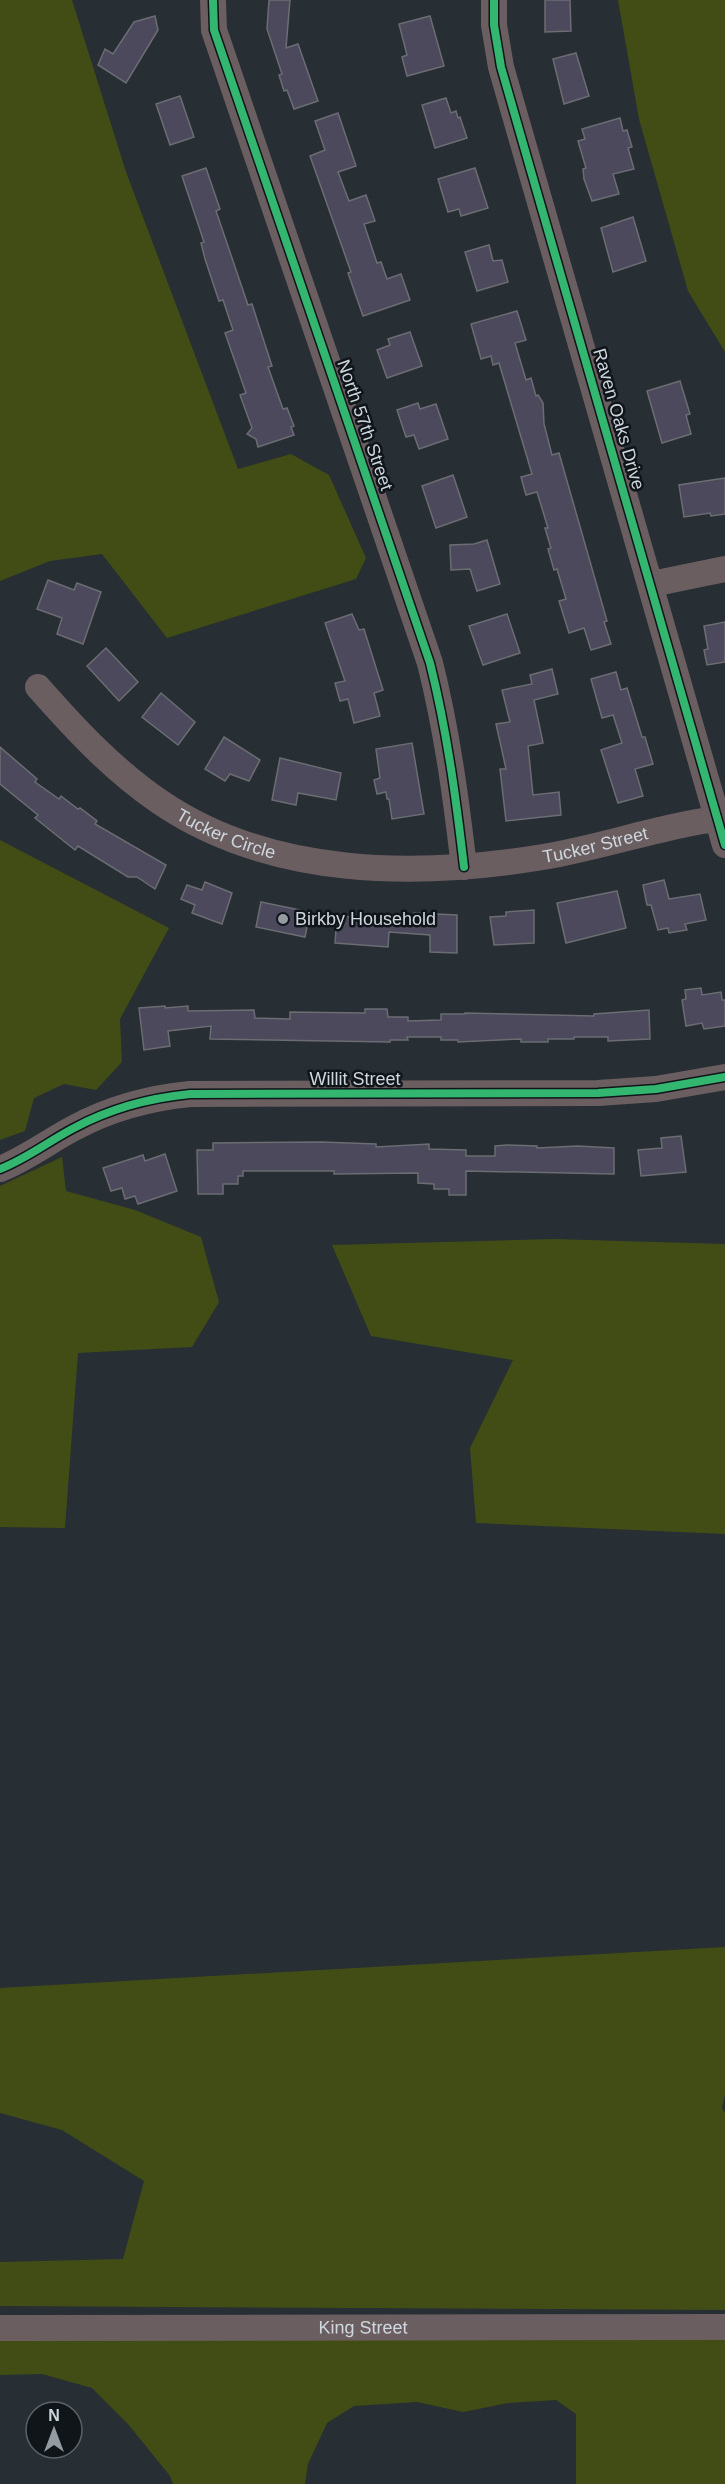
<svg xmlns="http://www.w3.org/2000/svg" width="725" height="2484" font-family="Helvetica,sans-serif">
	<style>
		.green { fill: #424d15 }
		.building { fill: #4b495b; stroke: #6b6d73; stroke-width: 1.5 }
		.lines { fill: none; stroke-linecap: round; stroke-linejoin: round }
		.minor { stroke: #6a5e61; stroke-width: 26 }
		.cycleway-casing { stroke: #10151a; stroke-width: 11 }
		.cycleway { stroke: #33b770; stroke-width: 8 }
		.poi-dot { fill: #949ca2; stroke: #10151a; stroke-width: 2 }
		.labels { text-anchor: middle; stroke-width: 5; stroke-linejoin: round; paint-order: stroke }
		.street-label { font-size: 18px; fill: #cfd7de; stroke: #10151a }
		.poi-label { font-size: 18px; fill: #cfd7de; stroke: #10151a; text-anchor: start }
	</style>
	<rect width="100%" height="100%" fill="#272e34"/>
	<g class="green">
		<polygon points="0,0 72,0 126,172 238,469 291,454 329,475 366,558 356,579 167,638 102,554 50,561 0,581"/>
		<polygon points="618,0 725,0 725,352 688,291 639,119"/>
		<polygon points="0,840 169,928 120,1019 122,1062 96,1090 64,1084 34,1098 25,1131 0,1140"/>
		<polygon points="62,1157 66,1191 135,1210 201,1237 219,1302 192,1347 78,1353 65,1528 0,1527 0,1186"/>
		<polygon points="553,1239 725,1244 725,1534 476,1523 470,1448 513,1360 371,1336 332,1245"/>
		<polygon points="725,1947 725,2094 722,2108 725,2113 725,2310 0,2306 0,2262 123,2259 144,2181 62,2130 0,2113 0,1988"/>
		<polygon points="0,2338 725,2338 725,2484 576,2484 576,2414 556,2400 508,2403 463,2412 417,2402 354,2406 327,2423 308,2464 305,2484 173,2484 170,2476 128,2424 92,2388 42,2374 0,2375"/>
	</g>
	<g class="building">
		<polygon points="269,0 290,0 286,48 298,44 318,101 294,109 287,90 284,91 279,75 282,74 267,29"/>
		<polygon points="545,0 570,0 571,31 545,32"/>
		<polygon points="155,16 158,30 126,83 98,65 105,49 113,54 134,22"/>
		<polygon points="430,16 444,66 407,76 402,57 407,55 399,24"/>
		<polygon points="576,53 589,96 564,104 553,59"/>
		<polygon points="180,96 194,137 170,145 156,104"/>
		<polygon points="446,98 451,113 456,111 458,118 460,117 467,138 435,148 422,105"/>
		<polygon points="338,113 356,166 338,172 349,201 366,195 375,221 364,224 377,263 381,262 387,279 401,274 410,300 363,316 348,273 351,272 310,156 325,150 315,121"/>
		<polygon points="620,118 623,131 627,130 632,147 628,148 634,169 613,174 619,194 592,201 584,179 583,169 586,168 578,141 585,139 582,129"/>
		<polygon points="206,168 220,209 216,211 248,305 252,304 259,326 272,366 268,367 283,409 287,408 294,426 291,427 294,435 258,447 256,439 247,434 252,428 240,395 246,393 225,333 233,330 223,300 219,301 205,259 201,243 204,242 182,176"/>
		<polygon points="475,168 488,208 461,216 459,209 448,212 438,179"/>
		<polygon points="633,217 646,261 613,272 601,228"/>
		<polygon points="489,245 493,261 502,260 508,282 477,291 465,252"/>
		<polygon points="517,311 526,340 515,343 526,380 531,378 536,396 538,395 543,403 544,424 552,455 559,453 607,621 604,622 611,644 591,650 584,628 569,633 559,601 566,599 557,569 554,570 548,549 551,548 545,528 548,528 537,492 526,495 521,477 532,474 499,363 493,365 491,356 481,359 471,324"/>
		<polygon points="410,332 422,366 387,378 377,350 390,345 388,339"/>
		<polygon points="680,381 690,414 686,415 691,434 662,443 647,391"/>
		<polygon points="418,403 420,409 436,404 448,439 419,449 414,435 406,437 397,410"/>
		<polygon points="453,475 467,517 436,528 422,486"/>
		<polygon points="725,478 725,514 711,516 710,513 684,517 679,485"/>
		<polygon points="487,540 500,584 477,591 470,569 451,570 450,545 474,544"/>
		<polygon points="48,580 74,590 77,583 101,592 83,644 57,634 62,618 37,609"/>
		<polygon points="352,614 359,630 364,629 383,690 374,693 380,716 354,723 348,699 340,701 335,683 345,681 325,623"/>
		<polygon points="507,614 520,653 483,665 469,626"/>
		<polygon points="725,622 725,662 707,665 704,650 708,649 704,626"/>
		<polygon points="106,648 138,682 119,701 87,666"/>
		<polygon points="552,669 558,694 534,700 543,743 528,746 533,795 559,792 561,815 506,821 500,769 506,769 496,724 510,722 502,690 532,684 530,675"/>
		<polygon points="616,672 621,690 627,688 642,737 645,737 653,764 635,769 643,796 618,803 601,750 622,743 613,715 602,718 591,679"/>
		<polygon points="161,693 195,722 178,745 142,717"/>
		<polygon points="224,737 260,760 249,781 230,774 225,781 205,769"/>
		<polygon points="412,743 424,814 392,819 389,799 387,799 386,792 377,794 374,780 380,778 376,749"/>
		<polygon points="0,747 37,779 35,782 59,799 61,796 78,809 80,808 97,821 95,824 166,865 155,889 137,877 128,877 78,846 75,850 35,818 38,815 0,784"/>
		<polygon points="280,758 341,773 336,800 298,793 296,805 272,800"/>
		<polygon points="664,880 669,899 700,894 706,920 685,924 687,930 669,933 668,928 658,930 651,905 647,905 643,885"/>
		<polygon points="205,882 232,893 222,924 192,913 195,905 181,899 187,885 202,890"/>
		<polygon points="617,891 626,928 566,943 557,903"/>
		<polygon points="261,902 310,912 305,937 256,927"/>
		<polygon points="534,910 534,943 494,945 490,917 506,916 506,912"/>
		<polygon points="414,913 457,915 457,953 430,952 430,935 389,932 388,947 335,943 337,916 414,920"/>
		<polygon points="701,988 702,995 721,992 722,1000 725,1000 725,1026 704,1029 702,1023 686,1026 682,1000 686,999 685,990"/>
		<polygon points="165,1006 165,1008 188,1006 188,1011 254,1010 255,1018 290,1019 290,1012 365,1013 365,1009 387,1009 388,1017 408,1017 408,1021 441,1020 441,1014 465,1014 465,1013 594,1016 594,1014 649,1010 650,1039 608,1041 608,1037 574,1037 574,1039 548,1039 548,1042 521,1042 521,1039 458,1042 458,1040 441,1040 441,1037 407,1037 408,1040 390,1040 390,1042 210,1039 211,1026 168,1031 170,1046 144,1050 139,1008"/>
		<polygon points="681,1136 686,1172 641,1176 638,1150 662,1148 661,1138"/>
		<polygon points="322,1142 376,1144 376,1147 429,1144 429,1149 466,1150 466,1156 495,1156 495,1146 507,1145 537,1146 537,1148 578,1146 614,1148 614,1174 466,1171 466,1195 449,1195 449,1189 434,1189 434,1184 418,1183 418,1173 334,1174 334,1171 243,1171 243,1176 238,1176 238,1184 223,1184 223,1194 198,1194 197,1150 213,1150 213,1143"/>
		<polygon points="165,1154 177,1191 138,1204 135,1196 125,1199 122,1188 111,1191 103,1168 143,1155 145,1161"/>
	</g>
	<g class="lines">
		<g class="minor">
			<path d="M 213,0 L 214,30 L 430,663 C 447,731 456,798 464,867"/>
			<polyline points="494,0 494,25 501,67 725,845"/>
			<polyline points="652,584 725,569"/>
			<path id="s1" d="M 38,687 C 75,729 113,770 160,802 C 270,877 416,878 543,857 C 604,847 663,825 725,818"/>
			<path d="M 0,1169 C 26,1159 49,1141 74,1128 C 111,1108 149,1098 190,1094 L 598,1093 L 656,1089 L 725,1077"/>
			<path id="s2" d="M 0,2328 L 725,2327"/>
		</g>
		<defs>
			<g id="cycleway">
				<path d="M 213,0 L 214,30 L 430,663 C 447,731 456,798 464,867"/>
				<polyline points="494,0 494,25 501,67 725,845"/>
				<path d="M 0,1169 C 26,1159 49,1141 74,1128 C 111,1108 149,1098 190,1094 L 598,1093 L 656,1089 L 725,1077"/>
			</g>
		</defs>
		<use href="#cycleway" class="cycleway-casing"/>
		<use href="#cycleway" class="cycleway"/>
	</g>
	<circle class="poi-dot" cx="283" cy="919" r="6"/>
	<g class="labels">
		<g class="street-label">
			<text transform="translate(619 419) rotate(74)" y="6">Raven Oaks Drive</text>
			<text transform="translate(365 425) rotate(71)" y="6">North 57th Street</text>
			<text dy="6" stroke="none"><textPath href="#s1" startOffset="242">Tucker Circle</textPath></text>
			<text dy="6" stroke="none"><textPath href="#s1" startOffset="618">Tucker Street</textPath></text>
			<text x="355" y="1085">Willit Street</text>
			<text dy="6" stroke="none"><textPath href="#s2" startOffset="363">King Street</textPath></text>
		</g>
		<g class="poi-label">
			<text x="295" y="925">Birkby Household</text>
		</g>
	</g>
	<g transform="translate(54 2430)"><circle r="28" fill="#10151a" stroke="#5c6368" stroke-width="1.5"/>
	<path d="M0-4.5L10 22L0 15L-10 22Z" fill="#949ca2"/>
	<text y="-9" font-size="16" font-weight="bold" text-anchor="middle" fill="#cfd7de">N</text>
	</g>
</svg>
